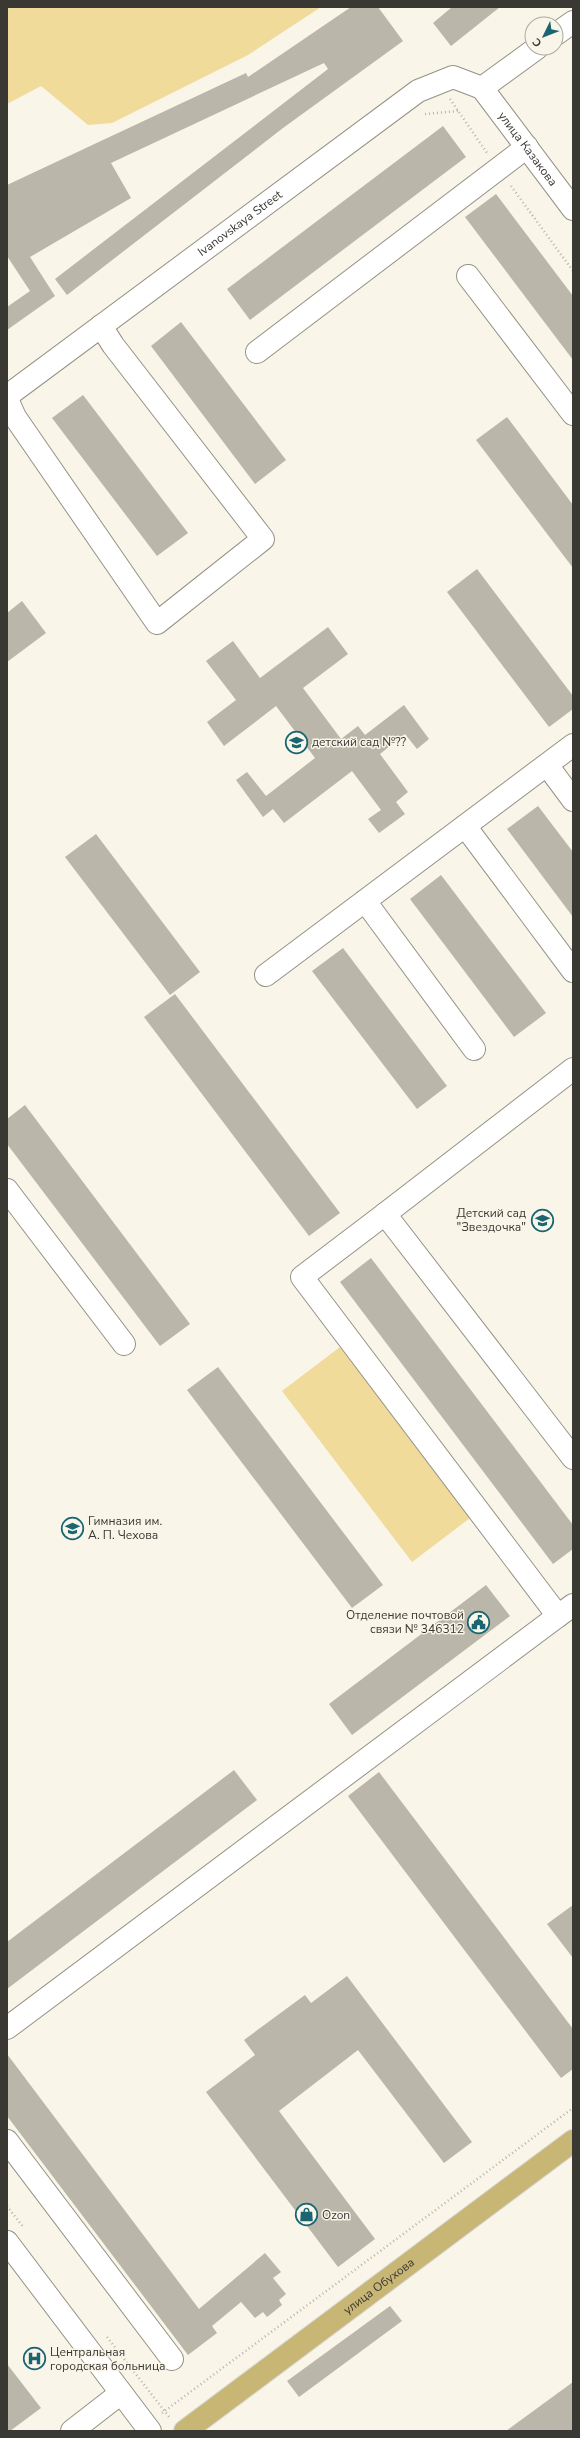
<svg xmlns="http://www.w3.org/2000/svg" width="580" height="2438" font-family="'Nunito Sans',sans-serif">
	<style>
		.green { fill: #f1db9a }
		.building { fill: #bab6aa }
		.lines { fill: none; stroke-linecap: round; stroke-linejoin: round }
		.minor-casing { stroke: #959286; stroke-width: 24 }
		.major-casing { stroke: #d7d7d6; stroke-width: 24 }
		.path { stroke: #b7b4aa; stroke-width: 2.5; stroke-dasharray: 1 3; stroke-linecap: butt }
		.minor { stroke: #fff; stroke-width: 22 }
		.major { stroke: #c8b675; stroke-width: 22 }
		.labels { text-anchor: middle; stroke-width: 3; stroke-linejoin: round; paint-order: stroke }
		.street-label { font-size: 12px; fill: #393833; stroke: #f9f5e8 }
		.poi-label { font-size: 12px; fill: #393833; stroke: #f9f5e8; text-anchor: start }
	</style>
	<rect width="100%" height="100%" fill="#f9f5e8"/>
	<g class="green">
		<polygon points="7,7 321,7 248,55 112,123 88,125 41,86 7,104"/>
		<polygon points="340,1347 470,1518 412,1562 282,1391"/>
	</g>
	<g class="building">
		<polygon points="351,7 378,7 403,41 283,128 67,295 55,279 328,69 324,63 111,163 131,198 30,257 55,296 7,330 7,307 30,291 7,256 7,185 246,73 248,77"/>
		<polygon points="452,7 500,7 451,46 433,23"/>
		<polygon points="443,126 466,157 250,320 227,289"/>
		<polygon points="496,194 573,296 573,360 465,217"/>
		<polygon points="181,322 286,460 255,484 151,346"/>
		<polygon points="83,395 188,533 157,556 52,418"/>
		<polygon points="507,417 573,505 573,568 476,440"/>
		<polygon points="477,569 573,696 573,709 549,727 447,592"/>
		<polygon points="22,601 46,633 7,662 7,613"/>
		<polygon points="328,627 348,654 303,688 341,739 358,726 365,735 404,705 429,739 417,749 405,734 380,754 408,792 396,802 405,814 379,833 368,819 381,810 352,771 284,823 273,809 263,817 236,780 247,772 266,796 315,758 276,706 224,746 207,722 236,700 206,661 233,641 260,678"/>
		<polygon points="538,806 573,852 573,917 507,829"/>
		<polygon points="96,834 200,972 170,995 65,857"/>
		<polygon points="441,875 546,1013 514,1037 410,899"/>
		<polygon points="343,948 447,1086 417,1109 312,971"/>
		<polygon points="175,994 340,1213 309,1236 144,1017"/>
		<polygon points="25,1105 190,1324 160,1346 7,1144 7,1119"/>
		<polygon points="371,1258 573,1525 573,1549 553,1564 340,1282"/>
		<polygon points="218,1367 383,1585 352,1608 187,1390"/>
		<polygon points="486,1585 510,1616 352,1735 329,1704"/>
		<polygon points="234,1770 257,1800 7,1989 7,1942"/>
		<polygon points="379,1772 573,2029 573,2069 561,2078 348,1796"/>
		<polygon points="573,1905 573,1958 547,1924"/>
		<polygon points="347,1976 472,2142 444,2163 358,2050 279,2111 375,2239 338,2267 206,2092 255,2055 244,2040 305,1995 311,2003"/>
		<polygon points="7,2054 199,2309 265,2253 281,2272 273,2278 286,2294 279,2300 282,2305 267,2317 263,2312 255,2318 241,2302 212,2326 217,2333 188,2355 7,2116"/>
		<polygon points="390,2306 402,2321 299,2397 287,2381"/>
		<polygon points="7,2364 41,2408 10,2431 7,2431"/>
		<polygon points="573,2382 573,2431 506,2431"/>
	</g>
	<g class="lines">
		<defs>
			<g id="minor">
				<polyline points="556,34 573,22"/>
				<path id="s1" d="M 482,88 L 573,209"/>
				<polyline points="482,88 537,48"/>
				<polyline points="468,276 573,414"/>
				<polyline points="257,352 527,147"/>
				<path id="s2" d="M 7,396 L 418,91 L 453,77 L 482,88"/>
				<polyline points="7,399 15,417 157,623 263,539 113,345 101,326"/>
				<polyline points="547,765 573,800"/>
				<polyline points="465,826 573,971"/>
				<polyline points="365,901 474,1049"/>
				<polyline points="266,975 573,745"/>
				<polyline points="573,1069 385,1214 573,1458"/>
				<polyline points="7,1190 124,1344"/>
				<polyline points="385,1214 302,1277 558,1616 573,1605"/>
				<polyline points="7,2028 558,1616"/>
				<polyline points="7,2141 172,2359"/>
				<polyline points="7,2242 150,2431"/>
				<polyline points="72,2431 121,2393"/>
			</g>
			<g id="major">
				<path id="s3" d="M 185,2431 L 573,2141"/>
			</g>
		</defs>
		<use href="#minor" class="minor-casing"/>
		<use href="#major" class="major-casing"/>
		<g class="path">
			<polyline points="450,99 487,153"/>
			<polyline points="425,114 458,111"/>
			<polyline points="511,186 573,271"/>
			<polyline points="7,2206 24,2228"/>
			<polyline points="107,2337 170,2418"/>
			<polyline points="162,2413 573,2108"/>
		</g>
		<use href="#minor" class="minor"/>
		<use href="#major" class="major"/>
	</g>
	<defs>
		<symbol id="school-ring" viewBox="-11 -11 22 22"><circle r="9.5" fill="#f9f5e8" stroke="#1b6571" stroke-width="1.5"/><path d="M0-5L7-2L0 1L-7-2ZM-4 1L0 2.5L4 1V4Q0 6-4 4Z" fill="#1b6571"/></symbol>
		<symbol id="civic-ring" viewBox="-11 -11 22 22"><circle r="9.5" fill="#f9f5e8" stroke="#1b6571" stroke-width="1.5"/><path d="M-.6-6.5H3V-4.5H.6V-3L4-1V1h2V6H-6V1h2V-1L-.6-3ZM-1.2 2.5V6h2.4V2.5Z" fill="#1b6571"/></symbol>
		<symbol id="shop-ring" viewBox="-11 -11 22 22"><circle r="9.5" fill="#f9f5e8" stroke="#1b6571" stroke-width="1.5"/><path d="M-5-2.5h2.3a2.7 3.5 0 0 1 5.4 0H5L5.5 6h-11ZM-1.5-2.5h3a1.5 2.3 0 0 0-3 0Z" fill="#1b6571"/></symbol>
		<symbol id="hospital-ring" viewBox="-11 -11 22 22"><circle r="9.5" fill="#f9f5e8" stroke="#1b6571" stroke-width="1.5"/><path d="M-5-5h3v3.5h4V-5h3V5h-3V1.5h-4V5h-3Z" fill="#1b6571"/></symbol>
	</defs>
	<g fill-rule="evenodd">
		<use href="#school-ring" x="284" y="730" width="25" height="25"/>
		<use href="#school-ring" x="530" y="1208" width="25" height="25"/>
		<use href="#school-ring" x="60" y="1516" width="25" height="25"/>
		<use href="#civic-ring" x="466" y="1610" width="25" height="25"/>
		<use href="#shop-ring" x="294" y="2202" width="25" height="25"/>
		<use href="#hospital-ring" x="22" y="2346" width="25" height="25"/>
	</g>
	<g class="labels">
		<g class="street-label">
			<text dy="4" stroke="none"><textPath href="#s1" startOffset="76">улица Казакова</textPath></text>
			<text dy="4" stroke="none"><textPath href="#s2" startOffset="290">Ivanovskaya Street</textPath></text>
			<text dy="4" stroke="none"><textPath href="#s3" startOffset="242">улица Обухова</textPath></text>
		</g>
		<g class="poi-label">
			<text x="312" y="746">детский сад №??</text>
			<text x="526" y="1217" text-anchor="end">Детский сад<tspan x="526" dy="14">"Звездочка"</tspan></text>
			<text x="88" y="1525">Гимназия им.<tspan x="88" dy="14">А. П. Чехова</tspan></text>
			<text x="464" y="1619" text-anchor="end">Отделение почтовой<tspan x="464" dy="14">связи № 346312</tspan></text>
			<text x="322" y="2219">Ozon</text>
			<text x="50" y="2356">Центральная<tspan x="50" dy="14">городская больница</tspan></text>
		</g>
	</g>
	<rect width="580" height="2438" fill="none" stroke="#393833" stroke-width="16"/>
	<g transform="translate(544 36) rotate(227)"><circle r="19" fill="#f9f5e8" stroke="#aca9a0"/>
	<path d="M0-3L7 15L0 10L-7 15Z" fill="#1b6571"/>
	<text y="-6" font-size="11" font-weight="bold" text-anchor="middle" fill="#393833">С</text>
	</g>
</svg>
